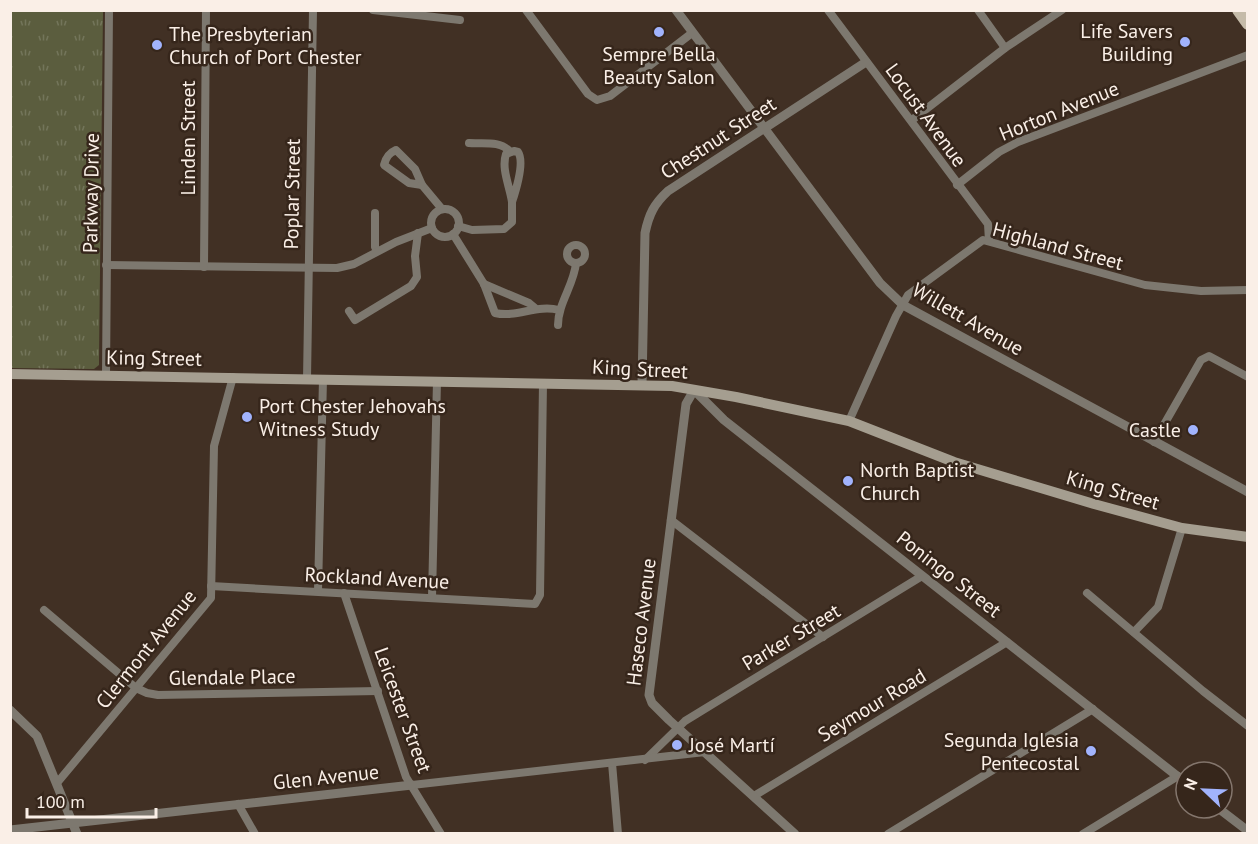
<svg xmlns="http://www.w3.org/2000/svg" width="1258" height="844" font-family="'PT Sans',sans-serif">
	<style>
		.park { fill: url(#park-tufts) }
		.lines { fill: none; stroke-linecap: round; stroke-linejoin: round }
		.minor { stroke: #7d786f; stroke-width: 8 }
		.tertiary { stroke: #7d786f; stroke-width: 9 }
		.secondary { stroke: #a59e90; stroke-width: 10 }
		.primary { stroke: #c5bba9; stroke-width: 12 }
		.poi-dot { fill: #a1b3fd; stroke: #36261b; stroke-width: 2 }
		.labels { text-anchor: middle; stroke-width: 5; stroke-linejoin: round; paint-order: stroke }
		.poi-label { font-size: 20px; fill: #faefe7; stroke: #36261b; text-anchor: start }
		.street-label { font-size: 20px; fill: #faefe7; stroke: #36261b }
	</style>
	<defs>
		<pattern id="park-tufts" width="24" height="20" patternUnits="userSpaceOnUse" patternTransform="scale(1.5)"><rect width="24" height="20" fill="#5b5d3e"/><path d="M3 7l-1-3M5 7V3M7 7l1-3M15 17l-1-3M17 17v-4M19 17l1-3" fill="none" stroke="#73755a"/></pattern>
	</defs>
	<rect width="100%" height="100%" fill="#413024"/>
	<polygon class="park" points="11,10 103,11 99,359 99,365 94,369 11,368"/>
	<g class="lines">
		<g class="minor">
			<polyline points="373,10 460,20"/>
			<polyline points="526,10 588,94 597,100 610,96 692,33"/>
			<polyline points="828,10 988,224 989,241"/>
			<polyline points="978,10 1005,48"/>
			<polyline points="912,120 1005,48 1062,10"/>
			<path d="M 469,143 C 482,144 501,140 510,152"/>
			<path d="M 396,150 L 415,169 L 422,185 L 409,183 L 384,165 C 386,157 389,153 396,150 Z"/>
			<path d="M 514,151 L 518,152 C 525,162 516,190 512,202 C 510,187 501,169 506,154 Z"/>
			<polyline points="422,185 442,209"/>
			<polyline points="957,185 999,152 1018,142 1248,55"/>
			<circle cx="445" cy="223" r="14"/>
			<polyline points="375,213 375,247 377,251"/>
			<polyline points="458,226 472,230 504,229 512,222 512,202"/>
			<path d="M 453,234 L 484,284 L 495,313 C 517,318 537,304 559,310"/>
			<circle cx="576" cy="254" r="9"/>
			<polyline points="106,265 337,268 354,264 396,242 432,228"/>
			<polyline points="204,267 206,10"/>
			<polyline points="484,284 529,303 535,308"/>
			<polyline points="349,311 355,320 411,286 417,277 415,256 418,233"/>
			<path d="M 558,325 C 558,303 574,285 576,263"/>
			<polyline points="106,375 109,10"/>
			<polyline points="307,379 313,10"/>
			<polyline points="849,421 896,316 908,295 983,240 1145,285 1201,291 1248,290"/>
			<polyline points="1154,442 1201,360 1209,356 1248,377"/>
			<polyline points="671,520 823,637"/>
			<polyline points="211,586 535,604 540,595 543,383"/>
			<polyline points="318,591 323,379"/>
			<polyline points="344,593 406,777 441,834"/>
			<polyline points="1087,593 1203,691 1248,726"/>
			<polyline points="432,597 437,381"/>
			<polyline points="44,610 136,688 147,693 158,695 378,691"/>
			<polyline points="1134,632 1158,607 1182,528"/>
			<polyline points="645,760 685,721 922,576"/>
			<polyline points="612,763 618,834"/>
			<polyline points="57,783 211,598 214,446 233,377"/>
			<polyline points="412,785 705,752"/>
			<polyline points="754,796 1007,642"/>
			<polyline points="238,804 255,834"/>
			<polyline points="888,834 1093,709"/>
			<polyline points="1083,834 1178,776"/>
		</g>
		<g class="tertiary">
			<polyline points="676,10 880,283 903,305 1248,492"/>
			<path d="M 642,385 L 645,233 C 649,214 654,204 668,191 L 866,62"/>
			<polyline points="10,710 37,736 77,834"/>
			<polyline points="1218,808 1248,831"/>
			<polyline points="10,830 412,785"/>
			<polyline points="795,834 669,720 652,703 649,695 686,404 694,390 724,420 1186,783"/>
		</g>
		<polyline class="secondary" points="10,374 672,386 736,397 849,421 954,462 1094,504 1182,528 1248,537"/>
		<polyline class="primary" points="1238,10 1248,24"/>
	</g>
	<g class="poi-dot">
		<circle cx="659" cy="32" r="6"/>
		<circle cx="1185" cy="42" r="6"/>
		<circle cx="157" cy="45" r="6"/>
		<circle cx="247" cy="417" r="6"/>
		<circle cx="1193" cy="430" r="6"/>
		<circle cx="848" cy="481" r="6"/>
		<circle cx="677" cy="745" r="6"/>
		<circle cx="1091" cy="751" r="6"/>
	</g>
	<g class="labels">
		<g class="poi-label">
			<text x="1173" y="38" text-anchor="end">Life Savers<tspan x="1173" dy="23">Building</tspan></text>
			<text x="169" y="41">The Presbyterian<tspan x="169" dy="23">Church of Port Chester</tspan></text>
			<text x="659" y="61" text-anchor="middle">Sempre Bella<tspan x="659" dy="23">Beauty Salon</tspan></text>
			<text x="259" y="413">Port Chester Jehovahs<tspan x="259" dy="23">Witness Study</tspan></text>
			<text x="1181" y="437" text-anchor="end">Castle</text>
			<text x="860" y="477">North Baptist<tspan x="860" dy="23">Church</tspan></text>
			<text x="1079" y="747" text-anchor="end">Segunda Iglesia<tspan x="1079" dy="23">Pentecostal</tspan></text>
			<text x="689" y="752">José Martí</text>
		</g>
		<g class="street-label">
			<text transform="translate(1059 111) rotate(-22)" y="7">Horton Avenue</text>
			<text transform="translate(926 115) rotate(54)" y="7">Locust Avenue</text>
			<text transform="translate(188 138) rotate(-90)" y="7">Linden Street</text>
			<text transform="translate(718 138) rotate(-33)" y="7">Chestnut Street</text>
			<text transform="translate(91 193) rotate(-89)" y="7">Parkway Drive</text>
			<text transform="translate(292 194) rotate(-89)" y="7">Poplar Street</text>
			<text transform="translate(1058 246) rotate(15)" y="7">Highland Street</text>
			<text transform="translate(968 319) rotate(30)" y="7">Willett Avenue</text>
			<text transform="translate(154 358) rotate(1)" y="7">King Street</text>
			<text transform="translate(640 369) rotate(3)" y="7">King Street</text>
			<text transform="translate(1113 490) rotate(16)" y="7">King Street</text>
			<text transform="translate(949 574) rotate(38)" y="7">Poningo Street</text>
			<text transform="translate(377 578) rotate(3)" y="7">Rockland Avenue</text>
			<text transform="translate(641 622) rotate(-83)" y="7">Haseco Avenue</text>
			<text transform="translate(791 637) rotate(-31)" y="7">Parker Street</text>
			<text transform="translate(146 649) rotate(-51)" y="7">Clermont Avenue</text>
			<text transform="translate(232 677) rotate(-1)" y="7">Glendale Place</text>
			<text transform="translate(872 705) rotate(-31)" y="7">Seymour Road</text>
			<text transform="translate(403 710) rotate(70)" y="7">Leicester Street</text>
			<text transform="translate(326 777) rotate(-6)" y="7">Glen Avenue</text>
		</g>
	</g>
	<rect width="1258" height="844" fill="none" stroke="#faefe7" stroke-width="24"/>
	<g transform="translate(1204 790) rotate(293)"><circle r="28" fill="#36261b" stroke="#84766d" stroke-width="1.5"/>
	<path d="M0-4.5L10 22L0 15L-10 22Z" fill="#a1b3fd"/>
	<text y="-9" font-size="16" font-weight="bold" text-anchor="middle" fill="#faefe7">N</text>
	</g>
	<path d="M27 808v9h129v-9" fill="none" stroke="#faefe7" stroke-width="3"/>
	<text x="36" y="808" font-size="18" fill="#faefe7" stroke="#36261b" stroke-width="4.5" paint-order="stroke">100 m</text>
</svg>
